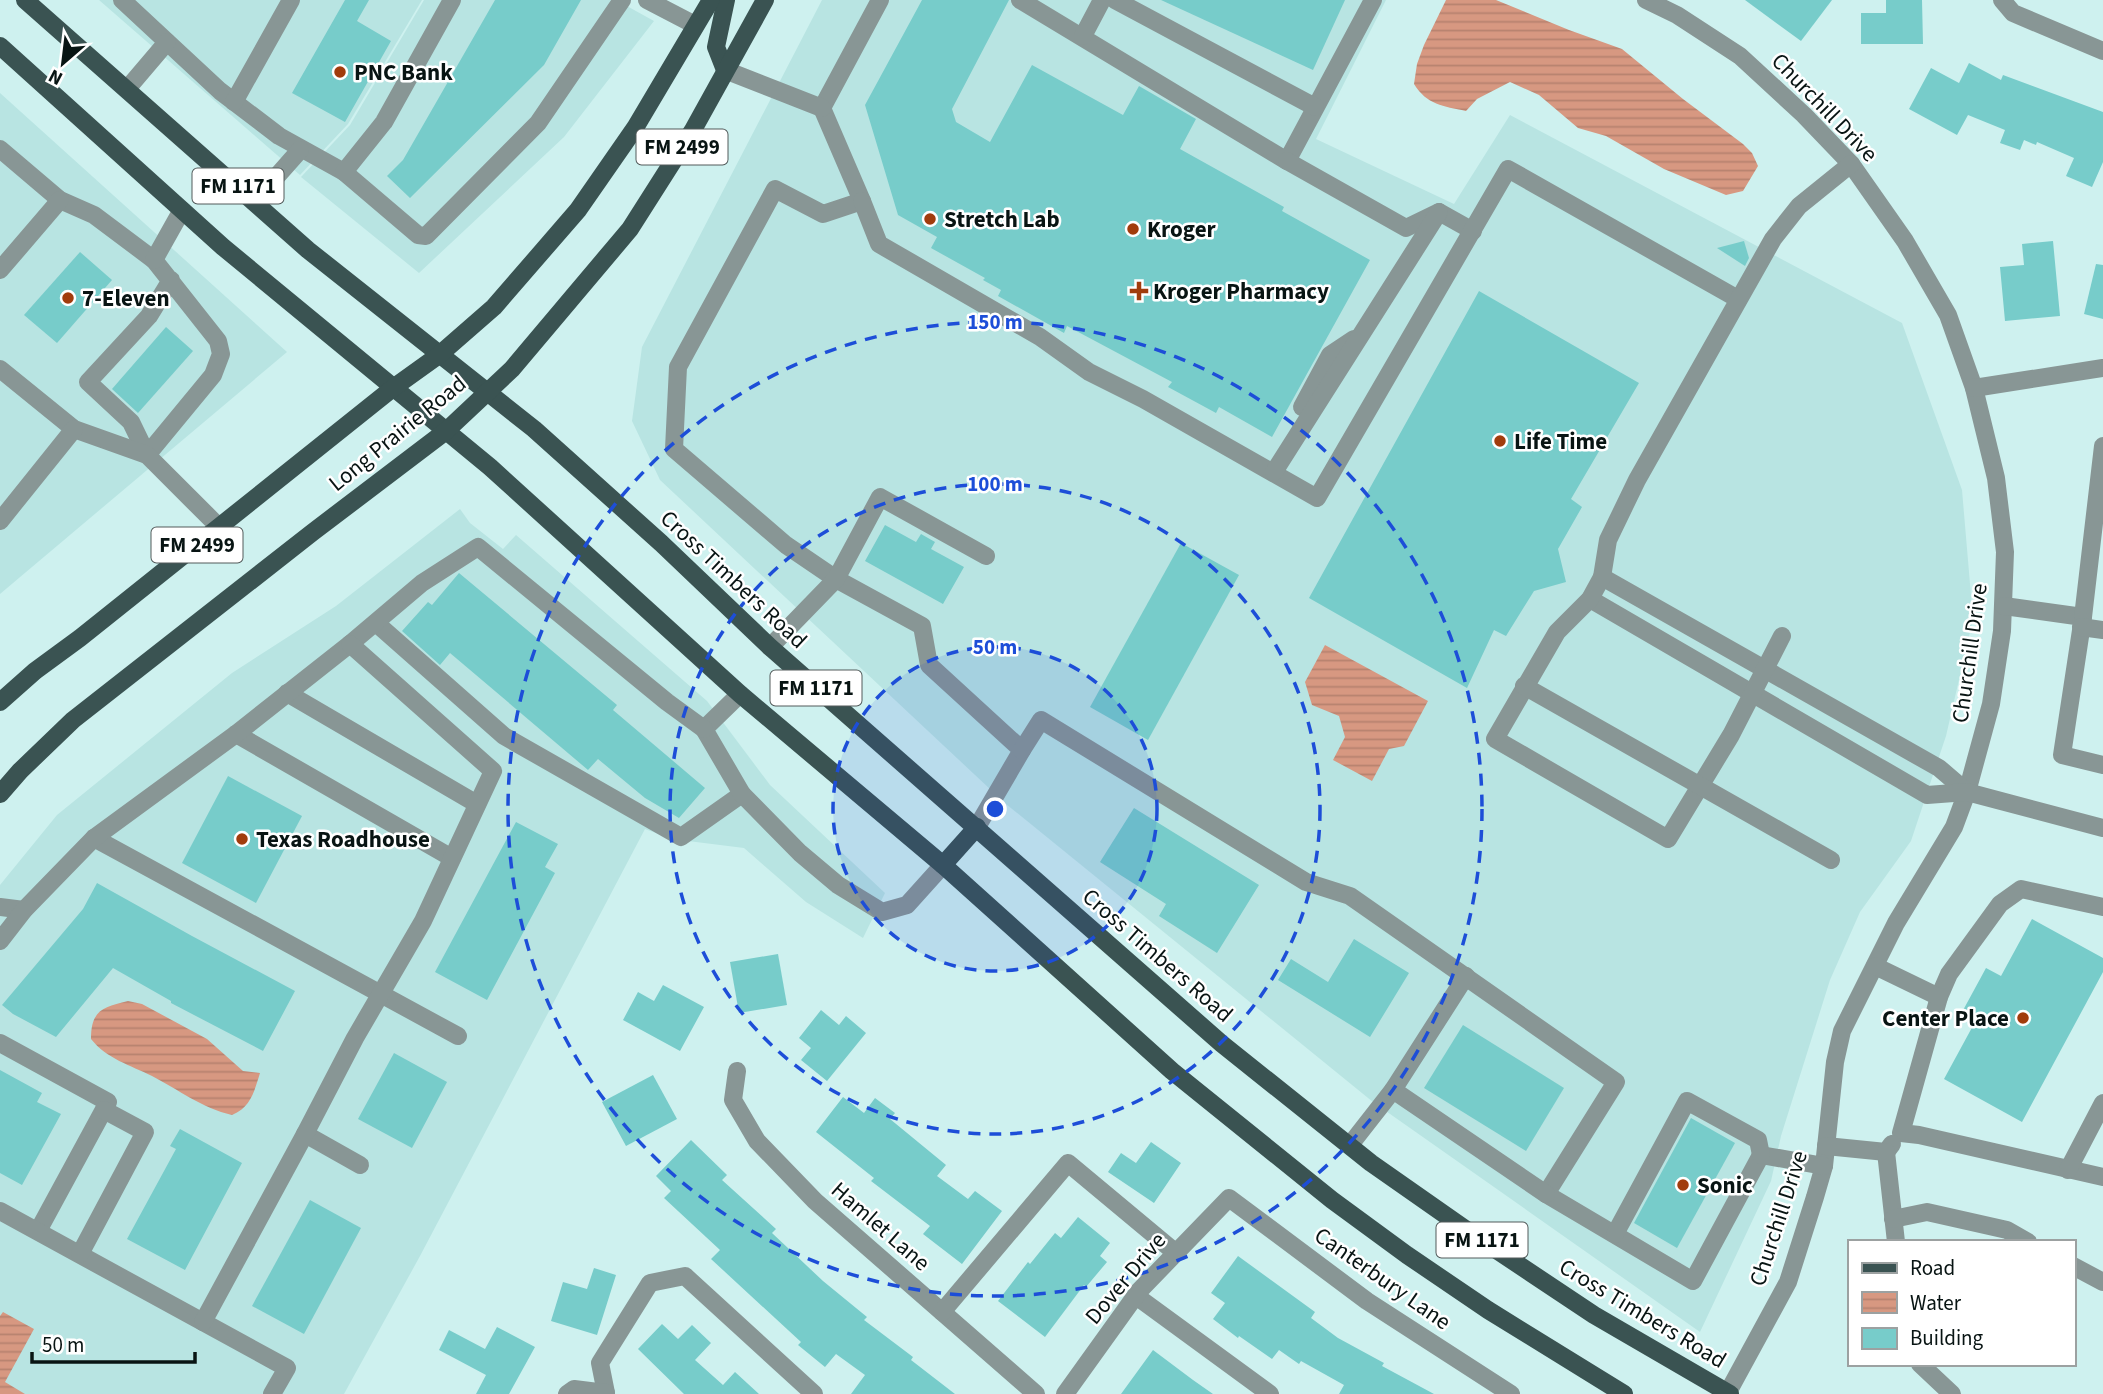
<svg xmlns="http://www.w3.org/2000/svg" width="2103" height="1394" font-family="'Source Sans 3',sans-serif">
	<style>
		.built { fill: #b8e4e2 }
		.water { fill: url(#water-rules) }
		.building { fill: #77ccca }
		.lines { fill: none; stroke-linecap: round; stroke-linejoin: round }
		.minor { stroke: #889695; stroke-width: 18 }
		.major { stroke: #3a5352; stroke-width: 18 }
		.ring { fill: none; stroke: #1d4ed8; stroke-width: 3.5; stroke-dasharray: 12 9 }
		.poi-dot { fill: #a13c0c; stroke: #fff; stroke-width: 2.5 }
		.labels { text-anchor: middle; stroke-width: 5; stroke-linejoin: round; paint-order: stroke }
		.shield { fill: #fff; stroke: #525a5a; stroke-width: 2 }
		.shield-label { font-size: 21px; font-weight: bold; fill: #081413 }
		.poi-label { font-size: 23px; font-weight: bold; fill: #081413; stroke: #fff; text-anchor: start }
		.street-label { font-size: 23px; fill: #081413; stroke: #fff }
		.centre { fill: #1d4ed8; stroke: #fff; stroke-width: 3.5 }
		.ring-label { font-size: 21px; text-anchor: middle; font-weight: bold; fill: #1d4ed8; stroke: #fff; stroke-width: 5; stroke-linejoin: round; paint-order: stroke }
	</style>
	<defs>
		<pattern id="water-rules" width="6" height="5" patternUnits="userSpaceOnUse" patternTransform="scale(1.75)"><rect width="6" height="5" fill="#d79881"/><path d="M0 2.5h6" fill="none" stroke="#b7826f"/></pattern>
	</defs>
	<rect width="100%" height="100%" fill="#cef1ef"/>
	<g class="built">
		<polygon points="99,0 422,0 348,124 300,175"/>
		<polygon points="424,0 616,0 654,21 564,137 419,273 301,177 350,125"/>
		<polygon points="822,0 1386,0 1316,139 1454,204 1510,115 1902,323 1962,490 1973,619 1946,736 1911,841 1860,912 1830,980 1781,1136 1771,1181 1700,1332 1373,1102 1006,804 660,480 632,421 642,347"/>
		<polygon points="0,93 287,352 0,594"/>
		<polygon points="460,509 470,523 503,549 516,535 707,701 770,785 885,893 863,938 806,902 744,848 672,839 645,829 420,1256 344,1394 0,1394 0,885 57,815 232,673 336,606"/>
	</g>
	<g class="water">
		<path d="M 1446,0 L 1496,0 L 1569,30 L 1622,49 L 1683,99 L 1743,144 L 1752,153 L 1758,166 L 1743,191 L 1726,195 L 1664,169 L 1606,136 L 1578,128 L 1539,95 L 1510,82 L 1477,99 L 1466,111 C 1443,106 1427,105 1414,84 L 1417,64 L 1424,45 Z"/>
		<polygon points="1325,645 1428,701 1404,746 1389,749 1372,781 1333,760 1345,737 1339,716 1312,705 1305,682"/>
		<path d="M 128,1001 L 142,1004 L 207,1039 L 243,1071 L 260,1073 C 254,1092 251,1107 232,1115 C 202,1108 179,1090 152,1076 C 130,1065 107,1059 91,1039 C 91,1010 103,1007 128,1001 Z"/>
		<polygon points="3,1312 34,1329 5,1382 25,1394 0,1394 0,1316"/>
	</g>
	<g class="building">
		<polygon points="345,0 369,0 357,21 391,41 345,122 292,93"/>
		<polygon points="495,0 581,0 544,65 410,198 387,176 403,160"/>
		<polygon points="922,0 1009,0 952,109 956,122 990,142 1032,65 1123,115 1139,86 1196,119 1180,149 1284,207 1282,211 1370,260 1272,437 1219,407 1216,413 1168,387 1172,382 1067,326 1064,333 998,296 1001,290 983,280 985,278 931,248 937,237 898,215 865,105"/>
		<polygon points="1161,0 1345,0 1313,70"/>
		<polygon points="1745,0 1832,0 1801,41"/>
		<polygon points="1886,0 1922,0 1923,44 1861,44 1861,13 1886,13"/>
		<polygon points="1969,63 2001,80 2003,75 2103,112 2103,162 2092,187 2066,176 2074,158 2037,142 2036,145 2024,140 2020,150 2000,143 2005,130 1968,115 1957,135 1909,109 1931,68 1959,83"/>
		<polygon points="1744,241 1749,258 1745,266 1717,248"/>
		<polygon points="2053,241 2060,316 2005,321 2000,267 2024,265 2022,244"/>
		<polygon points="80,252 112,280 57,343 24,315"/>
		<polygon points="2096,264 2103,265 2103,319 2084,314"/>
		<polygon points="1479,291 1639,383 1571,499 1582,507 1558,549 1566,582 1534,591 1506,636 1494,630 1467,688 1309,598"/>
		<polygon points="166,327 193,351 138,413 112,389"/>
		<polygon points="885,525 916,542 921,534 935,542 931,549 964,567 943,604 865,561"/>
		<polygon points="1181,543 1239,575 1148,740 1090,707"/>
		<polygon points="459,573 617,705 613,710 705,788 679,818 645,798 598,759 588,770 450,653 440,665 402,631 428,602 432,605"/>
		<polygon points="228,776 302,816 256,903 182,863"/>
		<polygon points="1134,808 1259,885 1217,953 1159,916 1166,904 1100,862"/>
		<polygon points="516,822 558,844 545,867 555,873 487,1000 435,972"/>
		<polygon points="97,883 192,936 295,991 263,1051 171,1003 171,1001 113,968 56,1037 13,1014 2,1005 83,909"/>
		<polygon points="2032,919 2103,958 2103,972 2022,1122 1944,1079 1975,1022 1961,1014 1986,968 2001,976"/>
		<polygon points="1354,939 1409,973 1370,1037 1278,980 1291,959 1328,982"/>
		<polygon points="778,954 787,1005 739,1013 730,962"/>
		<polygon points="663,985 704,1007 680,1051 623,1020 638,992 654,1001"/>
		<polygon points="821,1010 839,1025 846,1016 866,1033 827,1081 801,1060 811,1048 799,1038"/>
		<polygon points="1463,1025 1564,1088 1526,1151 1424,1088"/>
		<polygon points="394,1053 447,1082 412,1148 358,1119"/>
		<polygon points="0,1070 42,1093 37,1102 61,1114 22,1185 0,1173"/>
		<polygon points="653,1075 677,1119 626,1146 602,1102"/>
		<polygon points="843,1097 864,1113 875,1098 895,1113 890,1119 946,1165 937,1176 968,1199 975,1191 1002,1211 962,1264 923,1234 930,1226 871,1181 874,1178 816,1132"/>
		<polygon points="1691,1118 1735,1143 1677,1248 1634,1223"/>
		<polygon points="180,1129 242,1163 185,1270 127,1239 176,1149 170,1146"/>
		<polygon points="691,1140 727,1175 722,1180 776,1229 772,1233 823,1281 867,1317 864,1320 913,1357 911,1360 955,1394 851,1394 865,1375 836,1354 825,1367 798,1345 801,1342 711,1259 720,1250 664,1198 671,1191 656,1176"/>
		<polygon points="1151,1142 1181,1163 1154,1203 1108,1172 1121,1153 1136,1163"/>
		<polygon points="310,1200 361,1228 304,1334 252,1306"/>
		<polygon points="1078,1217 1110,1243 1100,1256 1107,1262 1086,1287 1084,1285 1045,1337 998,1301 1028,1262 1030,1264 1055,1233 1061,1238"/>
		<polygon points="1238,1256 1315,1312 1311,1318 1338,1338 1384,1363 1382,1366 1434,1394 1339,1394 1344,1385 1301,1361 1299,1364 1279,1350 1272,1359 1239,1336 1238,1338 1213,1319 1225,1303 1211,1293"/>
		<polygon points="594,1268 616,1275 597,1335 551,1321 563,1282 587,1289"/>
		<polygon points="662,1324 678,1339 692,1325 711,1343 695,1360 723,1385 735,1372 759,1394 684,1394 638,1349"/>
		<polygon points="497,1327 535,1347 509,1394 476,1394 486,1375 439,1350 449,1330 485,1349"/>
		<polygon points="1153,1350 1193,1380 1213,1394 1121,1394"/>
	</g>
	<g class="lines">
		<g class="minor">
			<polyline points="122,0 220,91 279,136 344,172 418,235 426,236 538,123 622,0"/>
			<polyline points="647,0 695,25"/>
			<polyline points="880,0 822,108 862,201 823,214 775,189 678,367 674,449 786,545 836,579 922,626 929,665 1022,750 977,827"/>
			<polyline points="1020,0 1287,161 1373,0"/>
			<polyline points="1115,0 1315,107"/>
			<polyline points="1646,0 1677,15 1740,56 1804,115 1851,164 1905,241 1948,315 1974,388 1996,478 2005,552 2002,631 1991,704 1967,792 1954,827 1896,923 1842,1031 1835,1062 1824,1166 1815,1197 1788,1282 1727,1394"/>
			<polyline points="2002,0 2013,13 2103,51"/>
			<polyline points="1083,36 1102,0"/>
			<polyline points="725,70 822,108"/>
			<polyline points="127,89 167,42"/>
			<polyline points="234,102 291,0"/>
			<polyline points="0,149 60,200 94,215 154,260 218,341 221,354 213,375 147,455 131,422 88,382 149,316 171,280"/>
			<polyline points="1287,161 1406,228 1439,212 1473,231"/>
			<polyline points="344,172 384,122 452,0"/>
			<polyline points="862,201 879,244 1040,337 1089,372 1143,399 1317,498 1508,169 1738,299"/>
			<polyline points="254,202 300,150"/>
			<polyline points="154,260 182,210"/>
			<polyline points="0,270 60,200"/>
			<polyline points="0,369 74,429 147,455 219,527"/>
			<polyline points="1974,388 2103,368"/>
			<polyline points="1302,407 1330,355 1354,339"/>
			<polyline points="1274,472 1439,212"/>
			<polyline points="0,521 74,429"/>
			<polyline points="1602,577 1939,768 1967,792"/>
			<polyline points="1590,599 1927,795 1967,792 2103,828"/>
			<polyline points="2004,606 2083,617 2062,755 2103,765"/>
			<polyline points="2083,617 2103,446"/>
			<polyline points="376,623 504,736 681,837 742,794"/>
			<polyline points="2081,627 2103,630"/>
			<polyline points="1782,636 1731,735 1668,839 1495,739 1557,632 1590,599 1602,577 1608,540 1637,480 1773,239 1799,206 1851,164"/>
			<polyline points="770,647 836,579 880,497 986,556"/>
			<polyline points="1524,686 1831,860"/>
			<polyline points="287,693 477,804"/>
			<polyline points="740,694 704,729 742,794 800,853 838,885 882,912 907,905 943,865"/>
			<polyline points="236,734 452,858"/>
			<polyline points="1022,750 1041,720 1306,882 1350,896 1616,1082 1546,1194 1693,1281 1761,1155 1824,1166"/>
			<polyline points="94,838 458,1036"/>
			<polyline points="0,907 24,910"/>
			<polyline points="2103,907 2021,889 2000,904 1949,974 1939,997 1901,1133 1919,1135 2103,1177"/>
			<polyline points="0,941 24,910 94,838 236,734 350,644 422,583 478,547 667,702 704,729"/>
			<polyline points="1875,966 1939,997"/>
			<polyline points="0,1043 108,1102 38,1231"/>
			<polyline points="737,1071 733,1100 757,1141 815,1201 1036,1394"/>
			<polyline points="1393,1090 1466,976"/>
			<polyline points="305,1134 360,1165"/>
			<polyline points="1350,1145 1393,1090 1546,1194"/>
			<polyline points="1826,1146 1886,1152 1892,1144"/>
			<polyline points="1886,1152 1896,1242"/>
			<polyline points="2068,1170 2103,1103"/>
			<polyline points="0,1211 287,1368 272,1394"/>
			<polyline points="1893,1219 1927,1212 2007,1230 2028,1242"/>
			<polyline points="1615,1234 1687,1101 1758,1140 1761,1155"/>
			<polyline points="80,1254 145,1132 104,1110"/>
			<polyline points="2073,1266 2103,1282"/>
			<polyline points="1136,1296 1270,1394"/>
			<polyline points="942,1312 1068,1163 1176,1253"/>
			<polyline points="203,1322 305,1134 355,1038 423,921 493,771 350,644"/>
			<polyline points="1920,1364 1952,1394"/>
			<polyline points="606,1393 600,1363 650,1283 685,1276 814,1394"/>
			<polyline points="567,1394 574,1389 606,1393"/>
			<polyline points="1065,1394 1139,1291 1229,1198 1367,1301 1511,1394"/>
		</g>
		<g class="major">
			<polyline points="25,0 308,250 534,429 661,543 770,647 1222,1044 1371,1163 1471,1233 1594,1315 1730,1394"/>
			<polyline points="0,46 223,247 490,467 740,694 943,865 1172,1071 1332,1200 1407,1255 1488,1310 1624,1394"/>
			<polyline points="725,70 716,47 726,0"/>
			<polyline points="0,702 35,671 80,638 393,388 439,355 494,307 578,210 635,128 711,0"/>
			<polyline points="0,794 20,771 73,720 313,532 446,431 512,369 630,229 693,130 765,0"/>
			<polyline points="943,865 977,827"/>
		</g>
	</g>
	<circle cx="995" cy="809" r="162" fill="#1d4ed8" fill-opacity=".12"/>
	<g class="ring">
		<circle cx="995" cy="809" r="162"/>
		<circle cx="995" cy="809" r="325"/>
		<circle cx="995" cy="809" r="487"/>
	</g>
	<g class="poi-dot">
		<circle cx="340" cy="72" r="7"/>
		<circle cx="930" cy="219" r="7"/>
		<circle cx="1133" cy="229" r="7"/>
		<path d="M1135.5 280.5h7v7h7v7h-7v7h-7v-7h-7v-7h7z"/>
		<circle cx="68" cy="298" r="7"/>
		<circle cx="1500" cy="441" r="7"/>
		<circle cx="242" cy="839" r="7"/>
		<circle cx="2023" cy="1018" r="7"/>
		<circle cx="1683" cy="1185" r="7"/>
	</g>
	<g class="labels">
		<g class="shield">
			<rect x="636.5" y="129.5" width="91" height="35" rx="5"/>
			<rect x="192.5" y="168.5" width="91" height="35" rx="5"/>
			<rect x="151.5" y="527.5" width="91" height="35" rx="5"/>
			<rect x="770.5" y="670.5" width="91" height="35" rx="5"/>
			<rect x="1436.5" y="1222.5" width="91" height="35" rx="5"/>
		</g>
		<g class="shield-label">
			<text x="682" y="154">FM 2499</text>
			<text x="238" y="193">FM 1171</text>
			<text x="197" y="552">FM 2499</text>
			<text x="816" y="695">FM 1171</text>
			<text x="1482" y="1247">FM 1171</text>
		</g>
		<g class="poi-label">
			<text x="354" y="80">PNC Bank</text>
			<text x="944" y="227">Stretch Lab</text>
			<text x="1147" y="237">Kroger</text>
			<text x="1153" y="299">Kroger Pharmacy</text>
			<text x="82" y="306">7-Eleven</text>
			<text x="1514" y="449">Life Time</text>
			<text x="256" y="847">Texas Roadhouse</text>
			<text x="2009" y="1026" text-anchor="end">Center Place</text>
			<text x="1697" y="1193">Sonic</text>
		</g>
		<g class="street-label">
			<text transform="translate(1825 107) rotate(46)" y="8">Churchill Drive</text>
			<text transform="translate(397 433) rotate(-39)" y="8">Long Prairie Road</text>
			<text transform="translate(734 579) rotate(43)" y="8">Cross Timbers Road</text>
			<text transform="translate(1969 653) rotate(-82)" y="8">Churchill Drive</text>
			<text transform="translate(1158 955) rotate(41)" y="8">Cross Timbers Road</text>
			<text transform="translate(1778 1218) rotate(-72)" y="8">Churchill Drive</text>
			<text transform="translate(881 1226) rotate(41)" y="8">Hamlet Lane</text>
			<text transform="translate(1125 1278) rotate(-50)" y="8">Dover Drive</text>
			<text transform="translate(1383 1278) rotate(35)" y="8">Canterbury Lane</text>
			<text transform="translate(1643 1313) rotate(31)" y="8">Cross Timbers Road</text>
		</g>
	</g>
	<circle cx="995" cy="809" r="10" class="centre"/>
	<g class="ring-label">
		<text x="995" y="329">150 m</text>
		<text x="995" y="491">100 m</text>
		<text x="995" y="654">50 m</text>
	</g>
	<rect x="1848" y="1240" width="228" height="126" fill="#ffffff" stroke="#9ca1a1" stroke-width="2"/>
	<rect x="1862" y="1263" width="35" height="10" fill="#3a5352" stroke="#9ca1a1" stroke-width="2"/>
	<text x="1910" y="1275" font-size="21" fill="#081413">Road</text>
	<rect x="1862" y="1292" width="35" height="21" fill="url(#water-rules)" stroke="#9ca1a1" stroke-width="2"/>
	<text x="1910" y="1310" font-size="21" fill="#081413">Water</text>
	<rect x="1862" y="1328" width="35" height="21" fill="#77ccca" stroke="#9ca1a1" stroke-width="2"/>
	<text x="1910" y="1345" font-size="21" fill="#081413">Building</text>
	<g transform="translate(63 63) rotate(208)" stroke="#ffffff" stroke-width="5" paint-order="stroke">
	<path d="M0-5L12 26L0 18L-12 26Z" fill="#081413"/>
	<text y="-10" font-size="19" font-weight="bold" text-anchor="middle" fill="#081413">N</text>
	</g>
	<path d="M32 1352v10h163v-10" fill="none" stroke="#081413" stroke-width="3.5"/>
	<text x="42" y="1352" font-size="21" fill="#081413" stroke="#ffffff" stroke-width="5" paint-order="stroke">50 m</text>
</svg>
